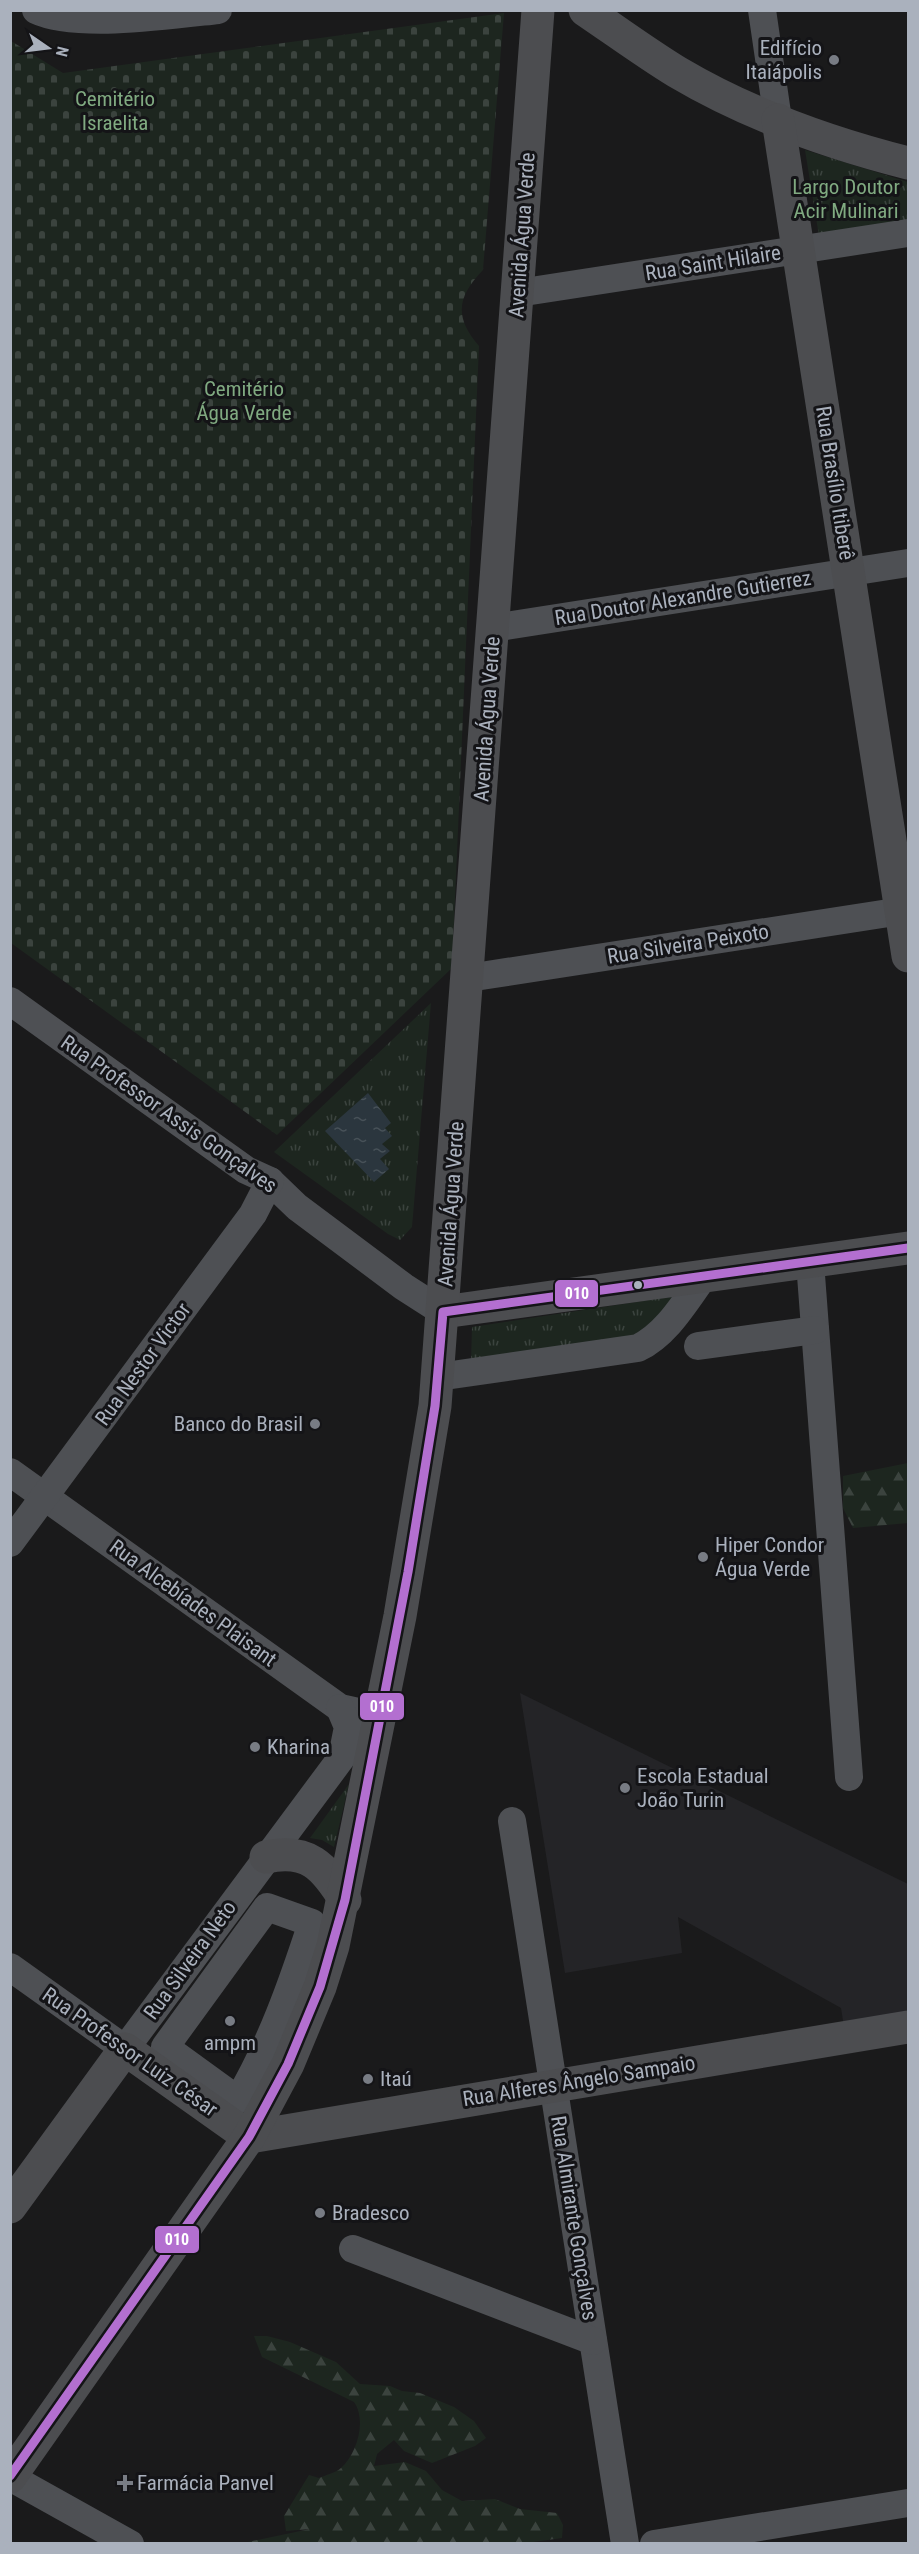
<svg xmlns="http://www.w3.org/2000/svg" width="919" height="2554" font-family="'Roboto Condensed',sans-serif">
	<style>
		.built { fill: #242427 }
		.grass { fill: url(#grass-tufts); fill-rule: evenodd }
		.forest { fill: url(#forest-firs) }
		.cemetery { fill: url(#cemetery-stones) }
		.water { fill: url(#water-ripples) }
		.lines { fill: none; stroke-linecap: round; stroke-linejoin: round }
		.minor { stroke: #4e5054; stroke-width: 28 }
		.major { stroke: #4c4d50; stroke-width: 33 }
		.bus-1-casing { stroke: #141417; stroke-width: 14 }
		.bus-1 { stroke: #b36fd0; stroke-width: 9 }
		.poi-dot { fill: #787c84; stroke: #141417; stroke-width: 2 }
		.bus-dot { fill: #aab1bd; stroke: #141417; stroke-width: 2 }
		.labels { text-anchor: middle; stroke-width: 6; stroke-linejoin: round; paint-order: stroke }
		.poi-label { font-size: 21px; fill: #aab1bd; stroke: #141417; text-anchor: start }
		.park-label { font-size: 21px; fill: #80aa81; stroke: #141417 }
		.street-label { font-size: 21px; fill: #aab1bd; stroke: #141417 }
		.line-badge { stroke: #141417; stroke-width: 2 }
		.badge-label { font-size: 16px; text-anchor: middle; font-weight: bold; fill: #fff }
	</style>
	<defs>
		<pattern id="grass-tufts" width="24" height="20" patternUnits="userSpaceOnUse" patternTransform="scale(1.5)"><rect width="24" height="20" fill="#1d261f"/><path d="M3 7l-1-3M5 7V3M7 7l1-3M15 17l-1-3M17 17v-4M19 17l1-3" fill="none" stroke="#3b433e"/></pattern>
		<pattern id="forest-firs" width="22" height="20" patternUnits="userSpaceOnUse" patternTransform="scale(1.5)"><rect width="22" height="20" fill="#1d261f"/><path d="M5 1l3.5 6h-7zM16 11l3.5 6h-7z" fill="#3b433e"/></pattern>
		<pattern id="cemetery-stones" width="16" height="16" patternUnits="userSpaceOnUse" patternTransform="scale(1.5)"><rect width="16" height="16" fill="#1d261f"/><path d="M2 7V4a2 2 0 0 1 4 0v3zM10 15v-3a2 2 0 0 1 4 0v3z" fill="#3b433e"/></pattern>
		<pattern id="water-ripples" width="26" height="14" patternUnits="userSpaceOnUse" patternTransform="scale(1.5)"><rect width="26" height="14" fill="#2b363e"/><path d="M2 4q2-2 4 0t4 0M15 11q2-2 4 0t4 0" fill="none" stroke="#475158"/></pattern>
	</defs>
	<rect width="100%" height="100%" fill="#1a1a1b"/>
	<polygon class="built" points="520,1693 908,1884 908,2016 844,2027 841,2008 678,1917 682,1953 565,1973"/>
	<g class="grass">
		<polygon points="805,150 908,182 908,222 819,236"/>
		<path d="M 431,1003 L 412,1227 L 400,1240 L 388,1234 L 274,1152 ZM 368,1094 L 385,1128 L 382,1144 L 390,1151 L 380,1159 Z"/>
		<polygon points="676,1296 645,1336 471,1362 472,1327"/>
		<polygon points="349,1784 334,1847 322,1840 310,1838"/>
	</g>
	<g class="forest">
		<polygon points="908,1463 908,1523 853,1528 843,1508 843,1476"/>
		<path d="M 254,2336 L 267,2336 L 290,2342 L 336,2362 L 360,2384 L 390,2386 L 402,2391 L 420,2393 L 454,2407 L 474,2421 L 486,2438 L 475,2446 L 432,2463 L 404,2451 L 394,2440 L 377,2454 L 374,2466 L 405,2462 L 426,2471 L 442,2490 L 462,2501 L 495,2499 L 520,2509 L 557,2513 L 563,2525 L 562,2538 L 519,2544 L 243,2543 L 310,2529 L 286,2531 L 284,2516 L 309,2475 L 319,2478 C 325,2475 336,2473 341,2468 C 357,2454 367,2420 354,2402 L 262,2357 Z"/>
	</g>
	<path class="cemetery" d="M 504,13 L 483,270 C 457,297 454,317 479,346 L 452,968 L 277,1135 L 11,943 L 11,41 L 63,73 Z"/>
	<polygon class="water" points="368,1093 391,1123 385,1128 392,1136 382,1144 390,1151 380,1159 389,1169 374,1182 325,1131"/>
	<g class="lines">
		<g class="minor">
			<path d="M 36,10 C 76,29 173,15 218,10"/>
			<polyline points="762,10 778,120"/>
			<polyline points="518,293 908,233"/>
			<polyline points="493,628 908,563"/>
			<polyline points="468,978 908,910"/>
			<polyline points="10,1001 246,1170 270,1181 297,1207 404,1287 443,1312"/>
			<polyline points="810,1262 849,1777"/>
			<polyline points="698,1346 815,1330"/>
			<path d="M 438,1377 L 638,1348 C 667,1334 685,1302 704,1276"/>
			<polyline points="10,1472 340,1708 358,1712"/>
			<polyline points="10,1543 253,1214 270,1181"/>
			<polyline points="512,1821 625,2544"/>
			<path d="M 267,1907 L 312,1923 C 292,1984 271,2044 238,2100 L 165,2047 Z"/>
			<polyline points="10,1967 125,2049 342,1757 348,1727 340,1708"/>
			<polyline points="353,2249 593,2341"/>
			<polyline points="10,2477 130,2544"/>
			<polyline points="654,2544 908,2503"/>
		</g>
		<g class="major">
			<path d="M 585,10 C 616,31 646,53 677,72 C 748,114 829,143 908,163"/>
			<polyline points="778,120 908,956"/>
			<polyline points="443,1312 908,1248"/>
			<path d="M 266,1857 C 308,1848 324,1866 345,1900"/>
			<polyline points="10,2207 125,2049 249,2137 908,2027"/>
			<polyline points="10,2477 249,2137 288,2064 320,1987 333,1946 400,1616 435,1406 538,10"/>
		</g>
		<defs>
			<polyline id="bus-1" points="10,2476 249,2137 288,2064 320,1987 345,1900 408,1572 435,1406 443,1312 908,1248"/>
		</defs>
		<use href="#bus-1" class="bus-1-casing"/>
		<use href="#bus-1" class="bus-1"/>
	</g>
	<g class="poi-dot">
		<circle cx="834" cy="60" r="6"/>
		<circle cx="315" cy="1424" r="6"/>
		<circle cx="703" cy="1557" r="6"/>
		<circle cx="255" cy="1747" r="6"/>
		<circle cx="625" cy="1788" r="6"/>
		<circle cx="230" cy="2021" r="6"/>
		<circle cx="368" cy="2079" r="6"/>
		<circle cx="320" cy="2213" r="6"/>
		<path d="M122 2474h6v6h6v6h-6v6h-6v-6h-6v-6h6z"/>
	</g>
	<circle class="bus-dot" cx="638" cy="1285" r="5"/>
	<g class="labels">
		<g class="poi-label">
			<text x="822" y="55" text-anchor="end">Edifício<tspan x="822" dy="24">Itaiápolis</tspan></text>
			<text x="303" y="1431" text-anchor="end">Banco do Brasil</text>
			<text x="715" y="1552">Hiper Condor<tspan x="715" dy="24">Água Verde</tspan></text>
			<text x="267" y="1754">Kharina</text>
			<text x="637" y="1783">Escola Estadual<tspan x="637" dy="24">João Turin</tspan></text>
			<text x="230" y="2050" text-anchor="middle">ampm</text>
			<text x="380" y="2086">Itaú</text>
			<text x="332" y="2220">Bradesco</text>
			<text x="137" y="2490">Farmácia Panvel</text>
		</g>
		<g class="park-label">
			<text x="115" y="106">Cemitério<tspan x="115" dy="24">Israelita</tspan></text>
			<text x="846" y="194">Largo Doutor<tspan x="846" dy="24">Acir Mulinari</tspan></text>
			<text x="244" y="396">Cemitério<tspan x="244" dy="24">Água Verde</tspan></text>
		</g>
		<g class="street-label">
			<text transform="translate(522 235) rotate(-86)" y="7">Avenida Água Verde</text>
			<text transform="translate(713 263) rotate(-9)" y="7">Rua Saint Hilaire</text>
			<text transform="translate(835 483) rotate(81)" y="7">Rua Brasílio Itiberê</text>
			<text transform="translate(683 598) rotate(-9)" y="7">Rua Doutor Alexandre Gutierrez</text>
			<text transform="translate(487 719) rotate(-86)" y="7">Avenida Água Verde</text>
			<text transform="translate(688 944) rotate(-9)" y="7">Rua Silveira Peixoto</text>
			<text transform="translate(169 1114) rotate(35)" y="7">Rua Professor Assis Gonçalves</text>
			<text transform="translate(451 1204) rotate(-86)" y="7">Avenida Água Verde</text>
			<text transform="translate(143 1364) rotate(-54)" y="7">Rua Nestor Victor</text>
			<text transform="translate(193 1603) rotate(36)" y="7">Rua Alcebíades Plaisant</text>
			<text transform="translate(190 1960) rotate(-54)" y="7">Rua Silveira Neto</text>
			<text transform="translate(130 2052) rotate(35)" y="7">Rua Professor Luiz César</text>
			<text transform="translate(579 2081) rotate(-9)" y="7">Rua Alferes Ângelo Sampaio</text>
			<text transform="translate(574 2218) rotate(81)" y="7">Rua Almirante Gonçalves</text>
		</g>
	</g>
	<g class="line-badge">
		<rect x="554" y="1279" width="45" height="29" rx="6" fill="#b36fd0"/>
		<rect x="359" y="1692" width="46" height="29" rx="6" fill="#b36fd0"/>
		<rect x="154" y="2225" width="46" height="29" rx="6" fill="#b36fd0"/>
	</g>
	<g class="badge-label">
		<text x="577" y="1299">010</text>
		<text x="382" y="1712">010</text>
		<text x="177" y="2245">010</text>
	</g>
	<rect width="919" height="2554" fill="none" stroke="#aab1bd" stroke-width="24"/>
	<g transform="translate(48 48) rotate(104)" stroke="#141417" stroke-width="4.5" paint-order="stroke">
	<path d="M0-4.5L10 22L0 15L-10 22Z" fill="#aab1bd"/>
	<text y="-9" font-size="16" font-weight="bold" text-anchor="middle" fill="#aab1bd">N</text>
	</g>
</svg>
